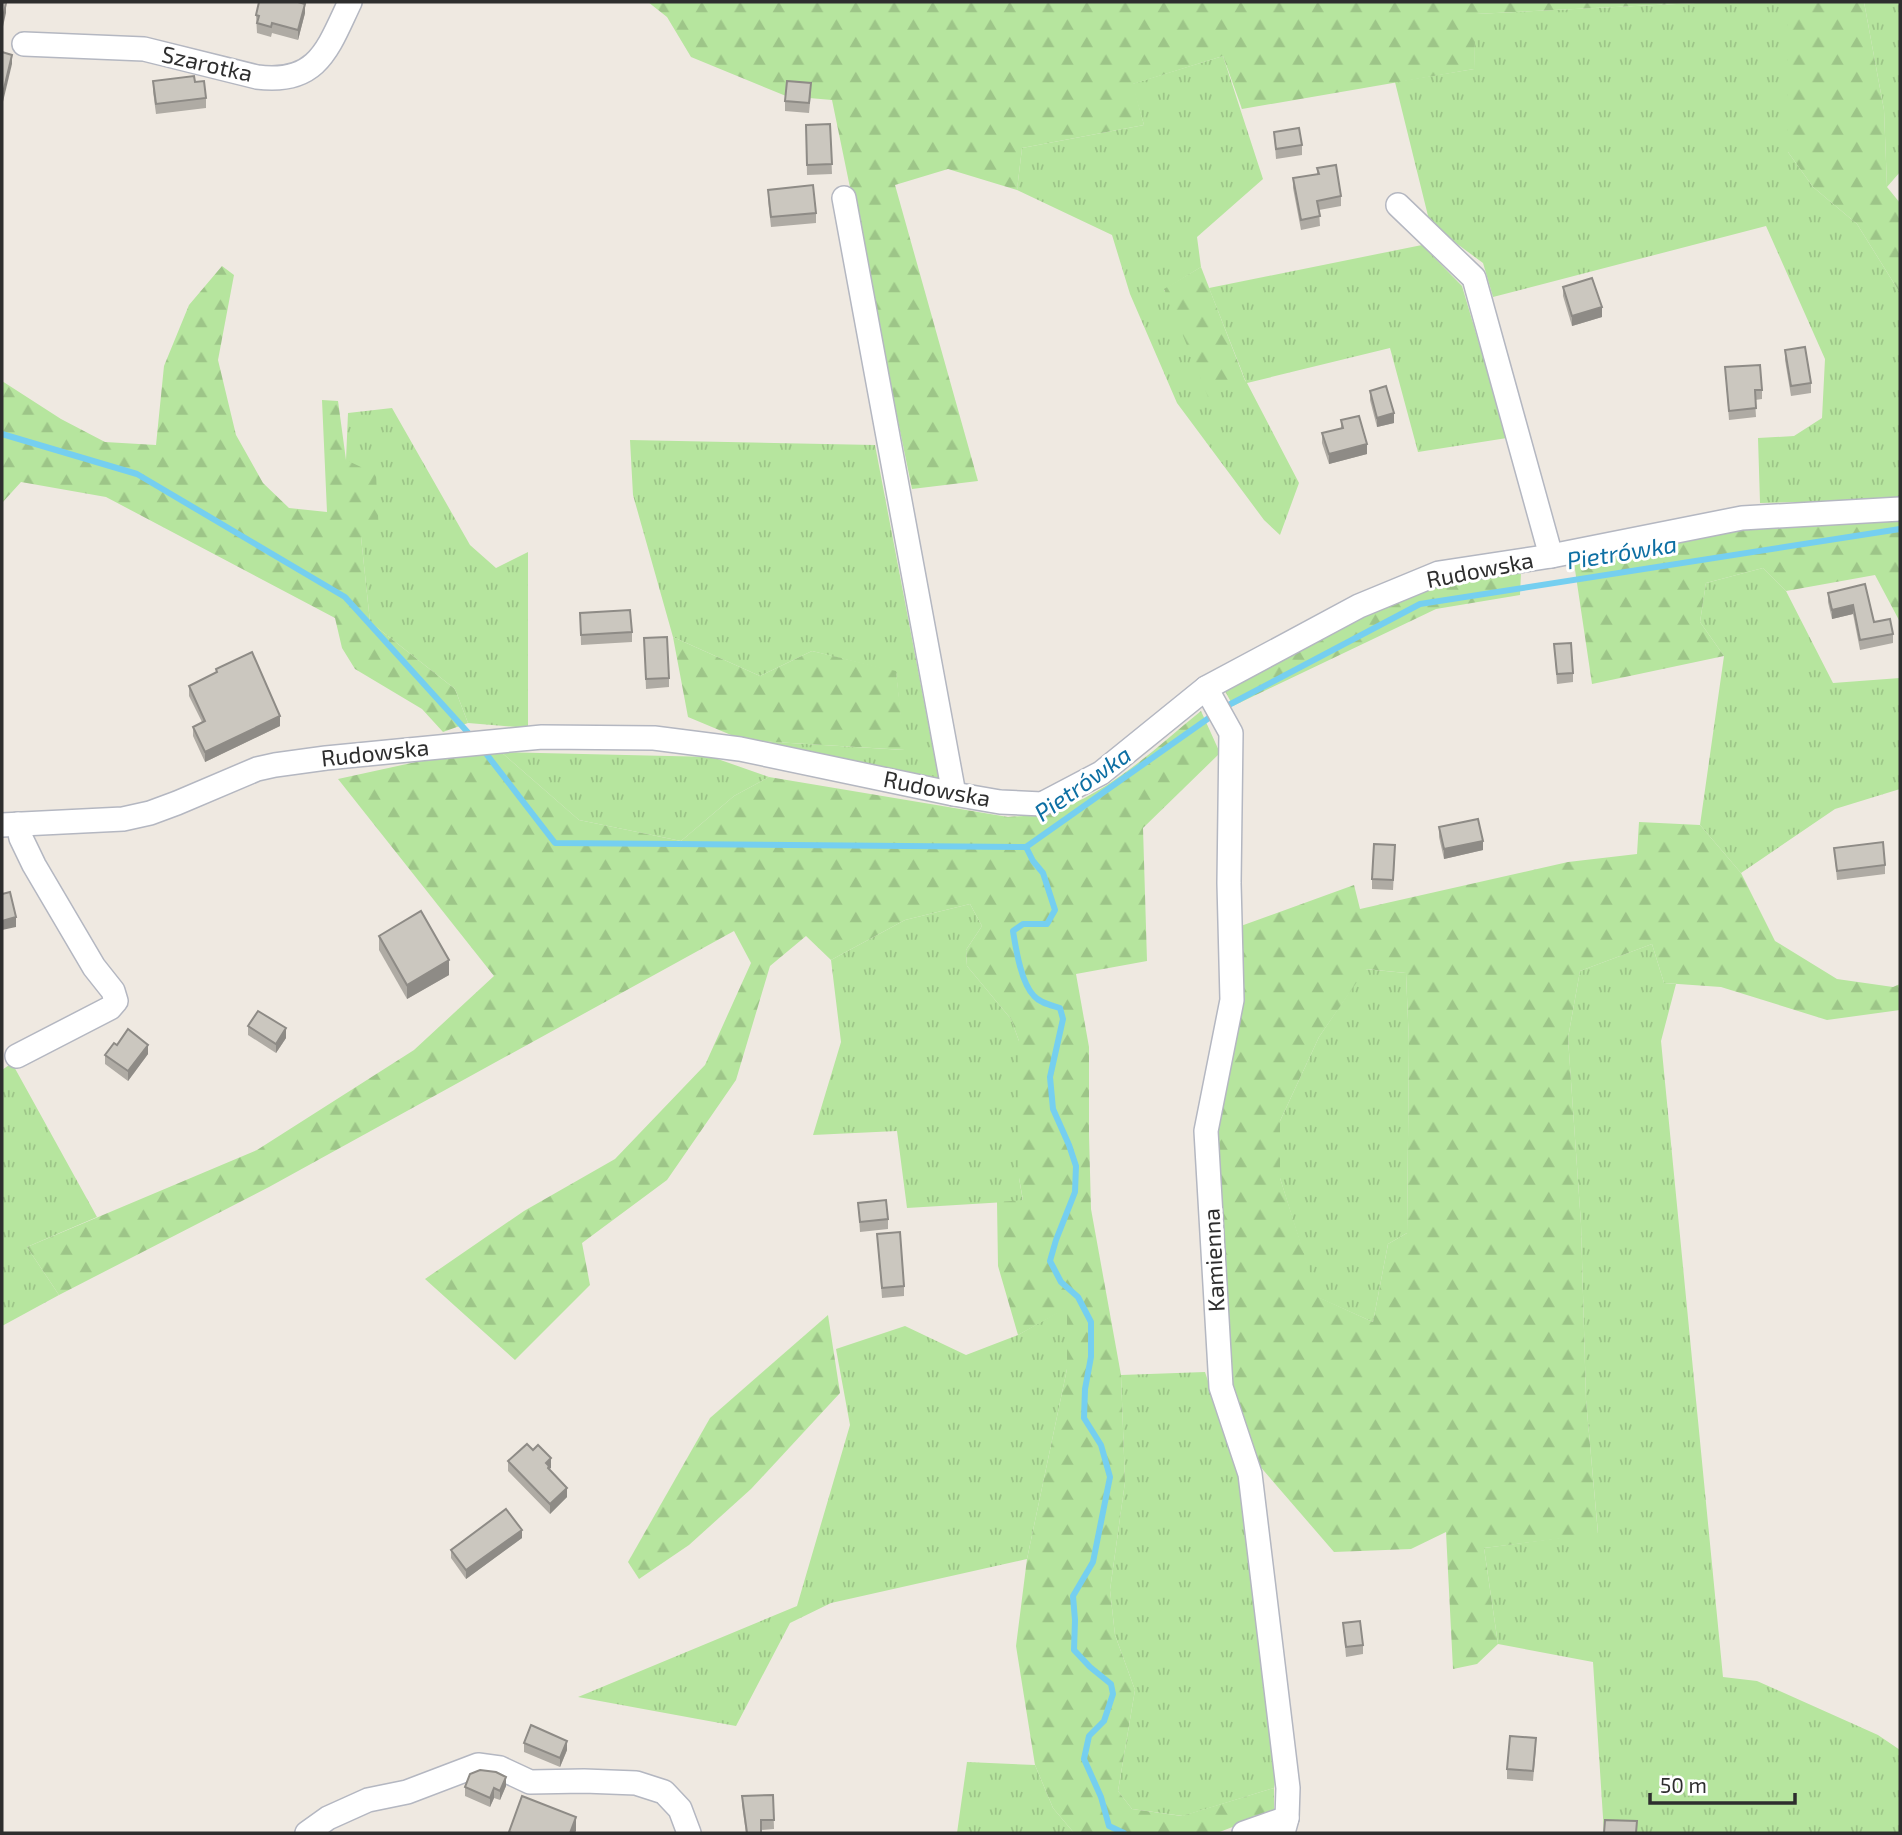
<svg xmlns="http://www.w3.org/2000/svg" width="1902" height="1835" font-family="'Exo 2',sans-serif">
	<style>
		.grass { fill: url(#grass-tufts) }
		.forest { fill: url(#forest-firs); fill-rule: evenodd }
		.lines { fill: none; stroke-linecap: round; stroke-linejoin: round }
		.stream { stroke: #75cff0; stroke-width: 6 }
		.minor-casing { stroke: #b4b7c1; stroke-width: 26 }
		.minor { stroke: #fff; stroke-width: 23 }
		.wall { fill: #afaba4 }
		.shaded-wall { fill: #8e8b86 }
		.building { fill: #cbc7bf; stroke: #8e8b86; stroke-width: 2 }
		.labels { text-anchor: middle; stroke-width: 6; stroke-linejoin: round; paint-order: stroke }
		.street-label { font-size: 23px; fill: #2e2e2e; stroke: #fff }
		.water-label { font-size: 24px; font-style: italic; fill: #0d6fa3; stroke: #fff }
	</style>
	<defs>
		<pattern id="grass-tufts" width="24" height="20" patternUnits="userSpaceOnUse" patternTransform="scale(1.75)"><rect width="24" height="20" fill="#b6e59e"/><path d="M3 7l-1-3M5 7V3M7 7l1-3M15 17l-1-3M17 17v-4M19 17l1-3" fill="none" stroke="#9dc588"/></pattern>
		<pattern id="forest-firs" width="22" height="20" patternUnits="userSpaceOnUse" patternTransform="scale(1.75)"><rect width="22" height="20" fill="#b6e59e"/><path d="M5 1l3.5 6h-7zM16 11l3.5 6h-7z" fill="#9dc588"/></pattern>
	</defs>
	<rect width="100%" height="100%" fill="#efe9e1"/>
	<g class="grass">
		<polygon points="1717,2 1788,2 1788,152 1813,187 1857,224 1900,293 1900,500 1760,503 1758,438 1794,436 1822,418 1825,359 1766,226 1493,297 1483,263 1430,224 1395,82 1474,69 1475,14"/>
		<polygon points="1864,2 1900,2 1900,172 1887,187 1884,110"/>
		<polygon points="1223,56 1263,179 1197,237 1201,267 1164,290 1246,382 1209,288 1422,245 1462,286 1507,438 1418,452 1390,348 1247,383 1299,483 1280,535 1264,520 1177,403 1130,294 1112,235 1017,190 1022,148 1144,125 1132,84"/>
		<polygon points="392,408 470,545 496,568 528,552 528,728 468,723 455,689 370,622 361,537 346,460 348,413"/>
		<polygon points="630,440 875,445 939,780 743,740 904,750 896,672 812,651 760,676 673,637 633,495"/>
		<polygon points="1763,568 1786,591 1833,683 1900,678 1900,789 1835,809 1741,873 1700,825 1724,656 1700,622 1706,583"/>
		<polygon points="501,752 712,757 769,777 734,796 681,841 579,820"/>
		<polygon points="970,904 982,926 966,950 967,966 1011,1019 1019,1041 1019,1178 1023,1201 907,1208 897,1131 813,1135 841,1042 831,960 905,920"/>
		<polygon points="1652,944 1664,983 1676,984 1661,1041 1723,1677 1757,1681 1878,1735 1900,1750 1900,1833 1604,1833 1593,1662 1498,1644 1484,1548 1598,1533 1586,1400 1581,1224 1568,1038 1580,971"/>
		<polygon points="1365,969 1406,973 1409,1044 1407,1233 1388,1244 1373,1322 1317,1297 1280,1178 1280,1121 1319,1037"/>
		<polygon points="12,1063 97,1217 27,1247 59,1295 2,1326 2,1070"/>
		<polygon points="1067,1307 1067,1369 1027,1559 831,1603 790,1623 736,1726 578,1697 797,1606 850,1425 836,1349 905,1326 966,1355 1018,1335"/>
		<polygon points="1205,1372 1239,1474 1276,1773 1274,1788 1183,1816 1132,1809 1118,1791 1135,1690 1115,1635 1110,1590 1125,1482 1121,1375"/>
		<polygon points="967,1762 1035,1765 1053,1808 1074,1833 957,1833"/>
	</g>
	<g class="forest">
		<polygon points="648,2 1717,2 1476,14 1474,69 1242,109 1223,56 1133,84 1144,125 1022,148 1017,190 948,169 895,185 978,481 912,489 832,100 786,96 691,57 667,17"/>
		<polygon points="1788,2 1864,2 1884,110 1887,187 1900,203 1900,293 1857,224 1813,187 1788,152"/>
		<polygon points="222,266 234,275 218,360 236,435 263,483 289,508 327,512 322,400 338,401 346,460 376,474 379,535 361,537 370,622 455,689 468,723 443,732 422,709 355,669 342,648 335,618 106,497 21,482 2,503 2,381 61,419 105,442 156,445 164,366 189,305"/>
		<polygon points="1201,267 1246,383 1208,397 1164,289"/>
		<polygon points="1900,521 1900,622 1875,575 1786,591 1763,568 1706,583 1700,622 1724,656 1592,684 1574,563 1743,529"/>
		<polygon points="1521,572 1520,595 1436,609 1233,706 1224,689 1361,615 1437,585"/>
		<polygon points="673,637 760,676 812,651 896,671 905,750 743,740 688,717"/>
		<path d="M 1201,711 L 1220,753 L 1143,828 L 1147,961 L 1076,974 L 1089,1047 L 1089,1135 L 1091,1209 L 1121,1375 L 1125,1482 L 1110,1590 L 1115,1635 L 1135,1690 L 1118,1791 L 1132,1809 L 1182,1816 L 1274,1788 L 1274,1811 L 1217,1833 L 1074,1833 L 1053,1808 L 1035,1765 L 1016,1646 L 1027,1559 L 1067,1369 L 1067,1308 L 1018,1335 L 998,1266 L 997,1202 L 1023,1200 L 1019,1178 L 1019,1041 L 1011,1019 L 967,966 L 966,950 L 982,926 L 970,904 L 905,920 L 831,960 L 806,936 L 770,966 L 736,1080 L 667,1180 L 582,1243 L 590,1285 L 515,1360 L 425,1279 L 524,1211 L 615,1159 L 705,1065 L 751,963 L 734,931 L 269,1187 L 59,1295 L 27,1247 L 257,1150 L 414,1050 L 494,976 L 338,779 L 425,760 L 501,752 L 579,820 L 681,841 L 734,796 L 769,777 L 1008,817 C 1021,816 1035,816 1047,813 C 1107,796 1154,749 1201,711 Z"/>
		<path d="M 1639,822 L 1700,825 L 1741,873 L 1775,941 L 1837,979 L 1893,987 L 1900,984 L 1900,1010 L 1827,1020 L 1721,987 L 1664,983 L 1652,944 L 1580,971 L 1568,1038 L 1581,1224 L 1586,1400 L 1598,1534 L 1484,1548 L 1498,1644 L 1477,1664 L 1453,1669 L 1446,1532 L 1411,1549 L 1334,1552 L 1258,1464 L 1233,1385 L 1216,1135 L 1242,1011 L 1238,927 L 1354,885 L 1360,909 L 1568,862 L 1637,854 ZM 1366,969 L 1406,973 L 1409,1044 L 1407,1233 L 1388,1244 L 1373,1322 L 1318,1297 L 1280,1178 L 1280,1121 L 1319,1037 Z"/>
		<polygon points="828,1315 840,1393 751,1489 689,1545 639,1579 628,1562 710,1418"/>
	</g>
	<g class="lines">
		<g class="stream">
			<polyline points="2,434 137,474 345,597 472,737"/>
			<polyline points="484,751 555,843 1026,847"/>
			<path d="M 1026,847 L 1033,861 L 1043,873 L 1055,910 L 1047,924 L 1023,924 L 1013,931 C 1016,949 1021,983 1034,996 C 1040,1003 1051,1005 1060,1008 L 1063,1019 L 1050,1077 L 1053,1109 L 1069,1145 L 1076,1166 L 1075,1192 L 1056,1240 L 1050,1261 L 1061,1282 L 1078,1297 L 1091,1322 L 1091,1357 L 1085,1389 L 1084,1418 L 1101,1445 L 1110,1477 L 1093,1562 L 1073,1596 L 1075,1620 L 1074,1650 L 1090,1667 L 1111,1684 L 1113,1694 L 1104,1721 L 1089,1736 L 1084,1759 L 1101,1797 L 1109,1826 L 1124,1833"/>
			<polyline points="1026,847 1223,708 1420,604 1900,529"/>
		</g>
		<defs>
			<g id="minor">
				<path d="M 24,44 L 144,49 L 257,77 C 318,85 328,48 350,2"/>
				<polyline points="844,198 954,794"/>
				<polyline points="1398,205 1474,278 1551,556"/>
				<polyline points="1206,688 1231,733 1229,883 1232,1000 1206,1131 1221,1387 1250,1474 1288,1788 1287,1818 1283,1833"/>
				<polyline points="2,825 123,819 150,813 177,803 257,769 275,765 326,758 542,737 654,738 740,749 954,794 1000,802 1042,804 1101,773 1206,688 1359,606 1439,573 1551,556 1742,518 1900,509"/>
				<polyline points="17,1056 110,1008 116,1001 113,991 94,967 34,865 21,838 18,824"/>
				<polyline points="307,1833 328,1818 368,1800 407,1792 478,1765 500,1768 530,1782 584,1781 636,1783 664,1792 680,1809 689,1833"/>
				<polyline points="1244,1833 1287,1818"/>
			</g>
		</defs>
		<use href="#minor" class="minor-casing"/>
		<use href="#minor" class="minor"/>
	</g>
	<g class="wall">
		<polygon points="305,13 298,40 272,33 271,37 257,33 256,15"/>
		<polygon points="153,81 195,82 206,98 206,108 156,114 153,91"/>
		<polygon points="811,93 809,113 785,111 785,101"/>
		<polygon points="830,124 832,174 807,175 806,125"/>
		<polygon points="1274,132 1302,145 1302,155 1276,159"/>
		<polygon points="1317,168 1341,196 1341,206 1319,210 1320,226 1301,230 1293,188 1293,178 1317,174"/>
		<polygon points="768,190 816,213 816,223 771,227 768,200"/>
		<polygon points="1563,287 1602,317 1572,326 1563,296"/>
		<polygon points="1785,350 1811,383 1811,393 1791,396 1785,360"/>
		<polygon points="1725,367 1762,390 1762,399 1755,400 1756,417 1729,420"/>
		<polygon points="1370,391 1394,423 1377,427 1370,400"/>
		<polygon points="1341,420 1367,454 1329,464 1322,443 1322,433 1341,428"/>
		<polygon points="1865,584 1874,622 1893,634 1893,643 1860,650 1853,614 1832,619 1828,602 1828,593"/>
		<polygon points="580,613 632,632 632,642 581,645"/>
		<polygon points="644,638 669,678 669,687 646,689"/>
		<polygon points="1554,644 1573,673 1573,682 1557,684"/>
		<polygon points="216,669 280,726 205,762 193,736 193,727 202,722 189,696 189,686 216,673"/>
		<polygon points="1439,827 1483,850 1444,859 1439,837"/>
		<polygon points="1834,848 1885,865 1885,874 1837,880"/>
		<polygon points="1395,854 1393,890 1372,889 1372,879"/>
		<polygon points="379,936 449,975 407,999 379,950"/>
		<polygon points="248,1026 286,1038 276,1053 248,1035"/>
		<polygon points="148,1054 128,1081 105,1064 105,1055"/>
		<polygon points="858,1203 888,1219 888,1229 860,1232"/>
		<polygon points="877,1234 904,1286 904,1296 882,1298"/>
		<polygon points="508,1461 551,1468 549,1469 567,1497 550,1514 508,1471"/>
		<polygon points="522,1538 466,1579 451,1558 451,1550"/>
		<polygon points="1343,1623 1363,1645 1363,1654 1346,1657"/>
		<polygon points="524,1743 567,1750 560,1767 524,1752"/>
		<polygon points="1536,1747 1533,1781 1507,1779 1507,1769"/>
		<polygon points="506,1786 500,1800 494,1798 490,1807 465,1796 465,1787"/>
		<polygon points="773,1795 774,1829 761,1830 761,1833 746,1833 742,1805 742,1796"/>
	</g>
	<g class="shaded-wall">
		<polygon points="6,3 6,13 2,31 2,22"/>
		<polygon points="305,4 305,13 298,40 298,30"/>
		<polygon points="12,55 12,64 2,106 2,97"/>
		<polygon points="1602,307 1602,317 1572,326 1572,316"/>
		<polygon points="1394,413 1394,423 1377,427 1377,418"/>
		<polygon points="1367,444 1367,454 1329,464 1329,454"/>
		<polygon points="1853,605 1853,614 1832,619 1832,610"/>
		<polygon points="280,716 280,726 205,762 205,752"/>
		<polygon points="1483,841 1483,850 1444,859 1444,849"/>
		<polygon points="16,917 16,927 2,930 2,921"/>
		<polygon points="449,960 449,975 407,999 407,985"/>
		<polygon points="286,1028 286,1038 276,1053 276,1044"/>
		<polygon points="148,1045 148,1054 128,1081 128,1071"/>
		<polygon points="551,1458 551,1468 549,1469 549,1475 546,1463"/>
		<polygon points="567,1488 567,1497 550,1514 550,1504"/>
		<polygon points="522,1530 522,1538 466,1579 466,1570"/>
		<polygon points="567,1741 567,1750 560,1767 560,1758"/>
		<polygon points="506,1777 506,1786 500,1800 500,1791"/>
		<polygon points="494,1788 494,1798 490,1807 490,1798"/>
		<polygon points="576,1817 576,1831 575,1833 570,1833"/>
	</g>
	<g class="building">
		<polygon points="2,2 6,3 2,22"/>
		<polygon points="259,2 298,2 305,4 298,30 272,23 271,27 257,23 259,16 256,15"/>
		<polygon points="2,52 12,55 2,97"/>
		<polygon points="194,76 195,82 204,81 206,98 156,104 153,81"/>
		<polygon points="787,81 811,83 809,103 785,101"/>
		<polygon points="830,124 832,164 807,165 806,125"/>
		<polygon points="1299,128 1302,145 1276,149 1274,132"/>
		<polygon points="1336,165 1341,196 1317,201 1320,216 1301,220 1293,178 1319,174 1317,168"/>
		<polygon points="813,185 816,213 771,217 768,190"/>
		<polygon points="1592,278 1602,307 1572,316 1563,287"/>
		<polygon points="1805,347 1811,383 1791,386 1785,350"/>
		<polygon points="1760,365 1762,390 1755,390 1756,408 1729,411 1725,367"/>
		<polygon points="1386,386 1394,413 1377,418 1370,391"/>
		<polygon points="1359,416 1367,444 1329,454 1322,433 1343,428 1341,420"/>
		<polygon points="1865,584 1874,622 1890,619 1893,634 1860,640 1853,605 1832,610 1828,593"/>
		<polygon points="630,610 632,632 581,635 580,613"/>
		<polygon points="667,637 669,678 646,679 644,638"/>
		<polygon points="1571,643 1573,673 1557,674 1554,644"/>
		<polygon points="252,652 280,716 205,752 193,727 205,721 189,686 217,672 216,669"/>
		<polygon points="1478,819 1483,841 1444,849 1439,827"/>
		<polygon points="1883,842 1885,865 1837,871 1834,848"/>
		<polygon points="1374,844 1395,845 1393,880 1372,879"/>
		<polygon points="10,892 16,917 2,921 2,894"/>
		<polygon points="421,911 449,960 407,985 379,936"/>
		<polygon points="258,1011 286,1028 276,1044 248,1026"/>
		<polygon points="128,1029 148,1045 128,1071 105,1055 114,1043 117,1045"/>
		<polygon points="886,1200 888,1219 860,1222 858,1203"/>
		<polygon points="900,1232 904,1286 882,1288 877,1234"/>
		<polygon points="527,1444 533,1450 538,1445 551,1458 546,1463 549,1466 548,1468 567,1488 550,1504 508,1461"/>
		<polygon points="506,1509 522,1530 466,1570 451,1550"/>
		<polygon points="1360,1621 1363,1645 1346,1647 1343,1623"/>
		<polygon points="531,1725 567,1741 560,1758 524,1743"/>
		<polygon points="1510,1736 1536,1738 1533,1771 1507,1769"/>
		<polygon points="480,1770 496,1772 506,1777 500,1791 494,1788 490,1798 465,1787 470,1774"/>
		<polygon points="773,1795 774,1820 761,1820 761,1833 747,1833 742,1796"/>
		<polygon points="522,1796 576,1817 570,1833 512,1833 509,1832"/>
		<polygon points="1605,1820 1637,1821 1636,1833 1604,1833"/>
	</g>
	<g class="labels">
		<g class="street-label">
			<text transform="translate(207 64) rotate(13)" y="8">Szarotka</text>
			<text transform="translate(1480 570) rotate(-11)" y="8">Rudowska</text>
			<text transform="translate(375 753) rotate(-6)" y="8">Rudowska</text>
			<text transform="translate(937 789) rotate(11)" y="8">Rudowska</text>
			<text transform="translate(1214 1260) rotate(-93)" y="8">Kamienna</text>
		</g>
		<g class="water-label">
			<text transform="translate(1622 553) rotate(-9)" y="8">Pietrówka</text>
			<text transform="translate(1083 784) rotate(-35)" y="8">Pietrówka</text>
		</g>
	</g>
	<rect width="1902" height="1835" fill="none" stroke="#2e2e2e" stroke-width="7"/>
	<path d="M1650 1793v10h145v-10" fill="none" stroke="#2e2e2e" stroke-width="3.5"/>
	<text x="1660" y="1793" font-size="21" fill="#2e2e2e" stroke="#ffffff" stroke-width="5" paint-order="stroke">50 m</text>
</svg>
